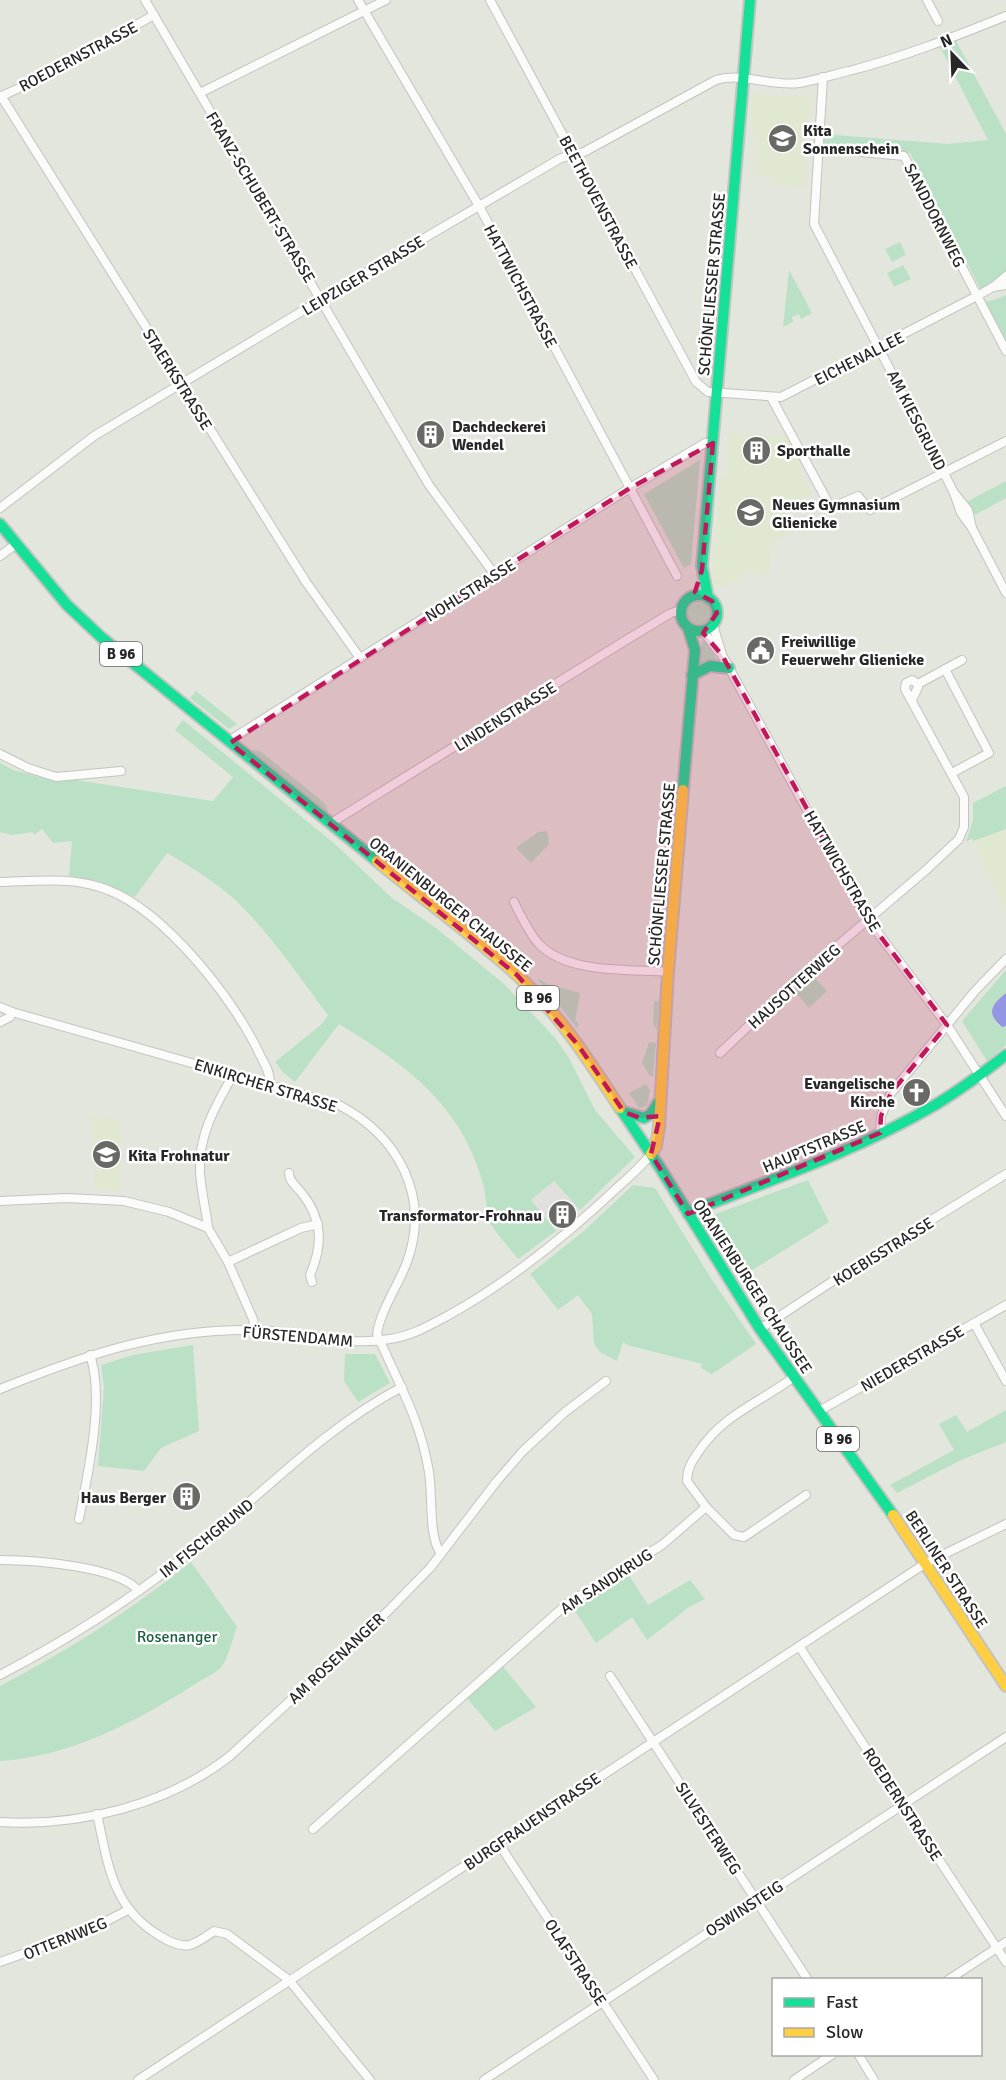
<svg xmlns="http://www.w3.org/2000/svg" width="1006" height="2080" font-family="Signika,sans-serif">
	<style>
		.industrial { fill: #e2dfdf }
		.education { fill: #e0e8d2 }
		.green { fill: #bae1c5 }
		.water { fill: #9396e3 }
		.lines { fill: none; stroke-linecap: round; stroke-linejoin: round }
		.street-casing { stroke: #c3c3c2; stroke-width: 10 }
		.fast-casing { stroke: #c3c3c2; stroke-width: 14 }
		.slow-casing { stroke: #c3c3c2; stroke-width: 14 }
		.street { stroke: #fbfbfa; stroke-width: 8 }
		.fast { stroke: #16e098; stroke-width: 10 }
		.slow { stroke: #ffcf43; stroke-width: 10 }
		.marked { fill: #c2185b; fill-opacity: 0.2; stroke: #c2185b; stroke-width: 4.5; stroke-dasharray: 12 8; stroke-linejoin: round }
		.labels { text-anchor: middle; stroke-width: 5; stroke-linejoin: round; paint-order: stroke }
		.shield { fill: #fff; stroke: #686868; stroke-width: 1.5 }
		.shield-label { font-size: 15px; font-weight: bold; fill: #272727 }
		.street-label { font-size: 16px; fill: #272727; stroke: #fff }
		.poi-label { font-size: 16px; font-weight: bold; fill: #272727; stroke: #fff; text-anchor: start }
		.park-label { font-size: 16px; fill: #1d5e3e; stroke: #fff }
	</style>
	<rect width="100%" height="100%" fill="#e3e6dc"/>
	<polygon class="industrial" points="554,1181 580,1210 556,1231 530,1201"/>
	<g class="education">
		<polygon points="812,93 805,187 775,184 775,178 754,176 756,141 751,116 753,94 793,97"/>
		<polygon points="785,430 802,464 798,466 812,494 783,508 793,530 771,543 769,575 747,573 723,587 711,586 721,477 726,477 729,433 784,437"/>
		<polygon points="1004,829 1006,834 1006,916 973,841"/>
		<polygon points="91,1116 121,1121 121,1191 95,1189"/>
	</g>
	<g class="green">
		<polygon points="955,39 1006,134 1006,274 989,283 981,290 910,153 822,146 823,134 948,144 988,140 939,45"/>
		<polygon points="900,242 906,255 892,262 885,249"/>
		<polygon points="903,265 911,279 894,287 887,273"/>
		<polygon points="789,270 812,313 801,319 799,314 792,317 793,322 783,327"/>
		<polygon points="1006,295 1006,345 984,302 997,299"/>
		<polygon points="700,460 691,564 684,568 644,494"/>
		<polygon points="1006,481 1006,498 975,515 968,501"/>
		<circle cx="699" cy="613" r="13"/>
		<polygon points="705,640 719,663 699,666 702,641"/>
		<polygon points="196,691 237,724 229,729 190,698"/>
		<path d="M 183,720 L 335,844 L 392,898 L 436,928 L 504,984 L 556,1039 L 569,1058 L 595,1110 L 635,1157 L 580,1210 L 554,1181 L 531,1200 L 556,1231 L 518,1259 C 511,1250 492,1229 488,1219 C 487,1214 487,1206 486,1201 C 485,1189 481,1176 477,1165 C 452,1097 398,1060 339,1024 L 295,1082 L 283,1072 L 275,1062 L 322,1024 L 328,1015 C 298,976 269,931 232,897 C 212,880 190,866 167,853 L 135,897 L 97,881 L 69,876 L 72,841 L 53,843 L 42,829 L 34,835 L 33,832 L 12,835 L 0,832 L 0,763 L 13,770 L 43,778 L 69,779 L 213,801 L 233,777 L 175,730 Z"/>
		<polygon points="244,749 260,751 322,801 326,805 329,815"/>
		<polygon points="1006,786 1006,829 973,841 972,838 966,842 973,820 973,803"/>
		<polygon points="547,831 549,844 531,863 516,848 538,832"/>
		<path d="M 1006,970 L 1006,993 C 992,1003 985,1014 1001,1027 L 1006,1026 L 1006,1045 L 987,1061 L 962,1021 Z"/>
		<polygon points="811,974 827,991 809,1008 794,991"/>
		<polygon points="537,978 550,985 580,993 575,1021 579,1024 577,1028"/>
		<polygon points="654,1001 659,1001 657,1030 653,1023"/>
		<polygon points="649,1042 656,1043 653,1076 650,1076 642,1063"/>
		<polygon points="646,1084 650,1090 647,1106 639,1108 629,1093"/>
		<polygon points="808,1180 829,1222 741,1277 710,1227 709,1219 718,1213"/>
		<polygon points="633,1185 655,1188 712,1280 756,1344 712,1374 701,1368 702,1364 627,1345 623,1342 617,1361 600,1352 594,1344 592,1314 578,1295 558,1310 530,1274 584,1231"/>
		<polygon points="193,1345 199,1431 161,1448 144,1471 98,1466 104,1387 101,1365 133,1355"/>
		<polygon points="345,1354 375,1354 390,1383 358,1402 344,1381"/>
		<polygon points="1006,1410 1006,1442 961,1460 897,1493 890,1485 954,1450 939,1424 956,1415 967,1432"/>
		<path d="M 191,1562 L 237,1627 C 233,1637 228,1659 222,1666 C 217,1673 203,1679 195,1684 C 138,1721 69,1757 0,1761 L 0,1686 C 68,1651 131,1610 191,1562 Z"/>
		<polygon points="627,1572 648,1605 690,1580 705,1599 689,1607 647,1640 632,1617 596,1643 575,1611 577,1603"/>
		<polygon points="502,1665 536,1707 495,1731 466,1697"/>
	</g>
	<path class="water" d="M 1006,993 L 1006,1026 L 1002,1027 C 985,1013 992,1004 1006,993 Z"/>
	<g class="lines">
		<defs>
			<g id="street">
				<polyline points="145,0 429,485 495,575"/>
				<polyline points="358,0 479,206 677,576"/>
				<polyline points="490,0 696,382 708,392 781,397 977,296 993,287 1006,276"/>
				<polyline points="927,0 938,21"/>
				<polyline points="823,77 814,224 944,473 954,493 961,513 972,528 1006,593"/>
				<polyline points="200,93 386,0"/>
				<polyline points="1,96 306,582 360,658"/>
				<polyline points="0,97 45,76 154,15"/>
				<polyline points="819,148 904,156 1006,351"/>
				<polyline points="993,287 1006,285"/>
				<polyline points="771,397 831,508 858,496 870,510 1006,441"/>
				<polyline points="955,494 968,510 972,528"/>
				<path d="M 0,508 L 94,436 L 404,250 L 561,158 L 584,152 L 716,80 C 742,72 772,87 799,83 C 816,80 832,75 849,71 C 903,57 954,37 1006,16"/>
				<polyline points="0,556 16,544"/>
				<polyline points="713,625 722,655 858,903 869,921 947,1025 1006,1116"/>
				<polyline points="703,631 719,652"/>
				<polyline points="945,669 989,753 952,773"/>
				<polyline points="918,684 962,660"/>
				<polyline points="230,743 235,737 630,488 705,443 713,443"/>
				<polyline points="0,754 28,768 56,777 121,771"/>
				<polyline points="331,825 336,820 623,642 671,613 681,610"/>
				<path d="M 0,882 C 36,881 74,876 108,890 C 165,912 235,1000 260,1055 C 264,1063 272,1075 269,1084"/>
				<path d="M 514,902 C 521,916 528,931 538,943 C 566,974 629,969 668,972"/>
				<path d="M 0,1007 L 12,1012 L 339,1105 C 398,1136 431,1196 407,1262 C 399,1284 380,1311 377,1334 C 398,1383 420,1418 429,1472 C 433,1496 428,1536 441,1554"/>
				<polyline points="0,1022 10,1017 12,1012"/>
				<polyline points="720,1053 796,981 925,871 959,839 964,827 964,797 905,689 906,683 912,680 918,684 918,687 912,700"/>
				<polyline points="880,1133 881,1116 891,1093 975,991 1006,959"/>
				<path d="M 289,1173 C 289,1181 295,1185 301,1192 C 323,1219 323,1245 310,1275 L 312,1282"/>
				<polyline points="0,1201 67,1198 124,1201 169,1212 208,1228 228,1262 253,1319 255,1330"/>
				<path d="M 208,1228 C 206,1209 201,1191 200,1172 C 198,1135 216,1105 233,1075"/>
				<polyline points="228,1262 301,1228 318,1224"/>
				<polyline points="974,1323 1006,1381"/>
				<polyline points="760,1329 839,1277 1006,1174"/>
				<path d="M 794,1377 C 759,1403 724,1414 699,1451 C 692,1461 687,1469 687,1481 L 706,1507 L 734,1535 L 744,1537 L 750,1533 L 806,1495"/>
				<path d="M 0,1389 C 85,1355 162,1328 255,1330 C 300,1331 345,1347 390,1339 C 412,1336 430,1325 449,1315 C 512,1280 567,1235 619,1186 C 630,1176 642,1166 651,1154"/>
				<polyline points="819,1411 1006,1305"/>
				<path d="M 79,1519 C 88,1474 105,1398 90,1355"/>
				<path d="M 0,1560 C 33,1560 118,1566 139,1591"/>
				<polyline points="799,1646 1006,1962"/>
				<path d="M 0,1675 C 65,1641 126,1603 184,1557 C 256,1501 320,1430 402,1387"/>
				<polyline points="610,1676 808,1980"/>
				<path d="M 97,1814 C 108,1864 112,1908 160,1936 C 168,1941 181,1947 190,1945 C 199,1942 207,1936 214,1931 L 227,1934 L 289,1980 L 370,2080"/>
				<path d="M 0,1822 C 78,1827 168,1805 230,1756 L 388,1611 L 430,1568 L 497,1481 L 523,1451 L 565,1412 L 606,1381"/>
				<polyline points="313,1829 568,1603 662,1545 706,1507"/>
				<polyline points="499,1844 654,2080"/>
				<polyline points="0,1962 87,1931 128,1910"/>
				<polyline points="948,1980 1006,1942"/>
				<polyline points="858,2054 874,2080"/>
				<polyline points="138,2080 926,1563 1006,1524"/>
				<polyline points="484,2080 1006,1737"/>
				<polyline points="794,2080 833,2054"/>
			</g>
			<g id="fast">
				<polyline points="0,524 67,605 101,637 377,861"/>
				<circle cx="699" cy="613" r="18"/>
				<polyline points="708,598 702,566 750,0"/>
				<polyline points="692,675 710,666 729,668"/>
				<polyline points="683,790 695,650 688,628"/>
				<polyline points="620,1108 659,1166 760,1329 893,1515"/>
				<polyline points="624,1112 644,1118 651,1114 658,1103"/>
				<path d="M 688,1214 L 696,1209 C 777,1178 860,1149 935,1105 C 960,1090 983,1073 1006,1055"/>
			</g>
			<g id="slow">
				<path d="M 377,861 C 423,899 472,934 516,974 C 558,1012 589,1061 620,1108"/>
				<polyline points="651,1154 656,1146 659,1127 668,972 683,790"/>
				<polyline points="893,1515 1006,1686"/>
			</g>
		</defs>
		<use href="#street" class="street-casing"/>
		<use href="#fast" class="fast-casing"/>
		<use href="#slow" class="slow-casing"/>
		<use href="#street" class="street"/>
		<use href="#fast" class="fast"/>
		<use href="#slow" class="slow"/>
	</g>
	<path class="marked" d="M 713,443 L 702,570 L 695,592 L 712,601 L 717,613 L 703,633 L 722,655 L 869,921 L 947,1025 L 891,1093 L 881,1116 L 880,1133 L 688,1214 L 651,1154 L 660,1116 L 640,1118 L 624,1112 L 578,1045 L 517,975 L 230,743 L 630,488 Z"/>
	<defs>
		<symbol id="school-disc" viewBox="-11 -11 22 22"><circle r="9.5" fill="#696a66" stroke="#fff"/><path d="M0-5L7-2L0 1L-7-2ZM-4 1L0 2.5L4 1V4Q0 6-4 4Z" fill="#fff"/></symbol>
		<symbol id="building-disc" viewBox="-11 -11 22 22"><circle r="9.5" fill="#696a66" stroke="#fff"/><path d="M-4-6H4V6H1V3H-1V6H-4ZM-2.5-4.3h1.7v1.8h-1.7ZM.8-4.3h1.7v1.8H.8ZM-2.5-1h1.7V.8h-1.7ZM.8-1h1.7V.8H.8Z" fill="#fff"/></symbol>
		<symbol id="civic-disc" viewBox="-11 -11 22 22"><circle r="9.5" fill="#696a66" stroke="#fff"/><path d="M-.6-6.5H3V-4.5H.6V-3L4-1V1h2V6H-6V1h2V-1L-.6-3ZM-1.2 2.5V6h2.4V2.5Z" fill="#fff"/></symbol>
		<symbol id="church-disc" viewBox="-11 -11 22 22"><circle r="9.5" fill="#696a66" stroke="#fff"/><path d="M-1.2-6h2.4v3.5h3.3v2.4h-3.3V6h-2.4V-.1h-3.3v-2.4h3.3Z" fill="#fff"/></symbol>
	</defs>
	<g fill-rule="evenodd">
		<use href="#school-disc" x="766" y="122" width="33" height="33"/>
		<use href="#building-disc" x="414" y="418" width="33" height="33"/>
		<use href="#building-disc" x="740" y="434" width="33" height="33"/>
		<use href="#school-disc" x="734" y="496" width="33" height="33"/>
		<use href="#civic-disc" x="744" y="634" width="33" height="33"/>
		<use href="#church-disc" x="900" y="1076" width="33" height="33"/>
		<use href="#school-disc" x="90" y="1138" width="33" height="33"/>
		<use href="#building-disc" x="546" y="1198" width="33" height="33"/>
		<use href="#building-disc" x="170" y="1480" width="33" height="33"/>
	</g>
	<g class="labels">
		<g class="shield">
			<rect x="100" y="642" width="42" height="24" rx="4.5"/>
			<rect x="517" y="986" width="42" height="24" rx="4.5"/>
			<rect x="817" y="1427" width="42" height="24" rx="4.5"/>
		</g>
		<g class="shield-label">
			<text x="121" y="659">B 96</text>
			<text x="538" y="1003">B 96</text>
			<text x="838" y="1444">B 96</text>
		</g>
		<g class="street-label">
			<text transform="translate(78 56) rotate(-28)" y="6">ROEDERNSTRASSE</text>
			<text transform="translate(261 197) rotate(59)" y="6">FRANZ-SCHUBERT-STRASSE</text>
			<text transform="translate(599 202) rotate(62)" y="6">BEETHOVENSTRASSE</text>
			<text transform="translate(935 215) rotate(63)" y="6">SANDDORNWEG</text>
			<text transform="translate(363 275) rotate(-31)" y="6">LEIPZIGER STRASSE</text>
			<text transform="translate(711 284) rotate(-85)" y="6">SCHÖNFLIESSER STRASSE</text>
			<text transform="translate(521 286) rotate(62)" y="6">HATTWICHSTRASSE</text>
			<text transform="translate(859 358) rotate(-27)" y="6">EICHENALLEE</text>
			<text transform="translate(178 379) rotate(58)" y="6">STAERKSTRASSE</text>
			<text transform="translate(917 420) rotate(63)" y="6">AM KIESGRUND</text>
			<text transform="translate(470 590) rotate(-32)" y="6">NOHLSTRASSE</text>
			<text transform="translate(505 716) rotate(-32)" y="6">LINDENSTRASSE</text>
			<text transform="translate(843 871) rotate(60)" y="6">HATTWICHSTRASSE</text>
			<text transform="translate(661 874) rotate(-85)" y="6">SCHÖNFLIESSER STRASSE</text>
			<text transform="translate(451 904) rotate(39)" y="6">ORANIENBURGER CHAUSSEE</text>
			<text transform="translate(794 986) rotate(-42)" y="6">HAUSOTTERWEG</text>
			<text transform="translate(266 1085) rotate(17)" y="6">ENKIRCHER STRASSE</text>
			<text transform="translate(814 1146) rotate(-23)" y="6">HAUPTSTRASSE</text>
			<text transform="translate(883 1251) rotate(-32)" y="6">KOEBISSTRASSE</text>
			<text transform="translate(753 1286) rotate(57)" y="6">ORANIENBURGER CHAUSSEE</text>
			<text transform="translate(298 1336) rotate(5)" y="6">FÜRSTENDAMM</text>
			<text transform="translate(912 1358) rotate(-30)" y="6">NIEDERSTRASSE</text>
			<text transform="translate(206 1538) rotate(-39)" y="6">IM FISCHGRUND</text>
			<text transform="translate(947 1569) rotate(57)" y="6">BERLINER STRASSE</text>
			<text transform="translate(606 1581) rotate(-33)" y="6">AM SANDKRUG</text>
			<text transform="translate(336 1658) rotate(-43)" y="6">AM ROSENANGER</text>
			<text transform="translate(903 1804) rotate(57)" y="6">ROEDERNSTRASSE</text>
			<text transform="translate(532 1821) rotate(-34)" y="6">BURGFRAUENSTRASSE</text>
			<text transform="translate(709 1828) rotate(57)" y="6">SILVESTERWEG</text>
			<text transform="translate(744 1908) rotate(-33)" y="6">OSWINSTEIG</text>
			<text transform="translate(65 1938) rotate(-22)" y="6">OTTERNWEG</text>
			<text transform="translate(576 1962) rotate(57)" y="6">OLAFSTRASSE</text>
		</g>
		<g class="poi-label">
			<text x="803" y="136">Kita<tspan x="803" dy="18">Sonnenschein</tspan></text>
			<text x="452" y="432">Dachdeckerei<tspan x="452" dy="18">Wendel</tspan></text>
			<text x="777" y="456">Sporthalle</text>
			<text x="772" y="510">Neues Gymnasium<tspan x="772" dy="18">Glienicke</tspan></text>
			<text x="781" y="647">Freiwillige<tspan x="781" dy="18">Feuerwehr Glienicke</tspan></text>
			<text x="895" y="1089" text-anchor="end">Evangelische<tspan x="895" dy="18">Kirche</tspan></text>
			<text x="128" y="1161">Kita Frohnatur</text>
			<text x="542" y="1221" text-anchor="end">Transformator-Frohnau</text>
			<text x="166" y="1503" text-anchor="end">Haus Berger</text>
		</g>
		<g class="park-label">
			<text x="177" y="1642">Rosenanger</text>
		</g>
	</g>
	<rect x="772" y="1978" width="210" height="78" fill="#ffffff" stroke="#a9a9a9" stroke-width="1.5"/>
	<rect x="784" y="1998" width="30" height="9" fill="#16e098" stroke="#a9a9a9" stroke-width="1.5"/>
	<text x="826" y="2008" font-size="18" fill="#272727">Fast</text>
	<rect x="784" y="2028" width="30" height="9" fill="#ffcf43" stroke="#a9a9a9" stroke-width="1.5"/>
	<text x="826" y="2038" font-size="18" fill="#272727">Slow</text>
	<g transform="translate(952 54) rotate(337)" stroke="#ffffff" stroke-width="4.5" paint-order="stroke">
	<path d="M0-4.5L10 22L0 15L-10 22Z" fill="#272727"/>
	<text y="-9" font-size="16" font-weight="bold" text-anchor="middle" fill="#272727">N</text>
	</g>
</svg>
